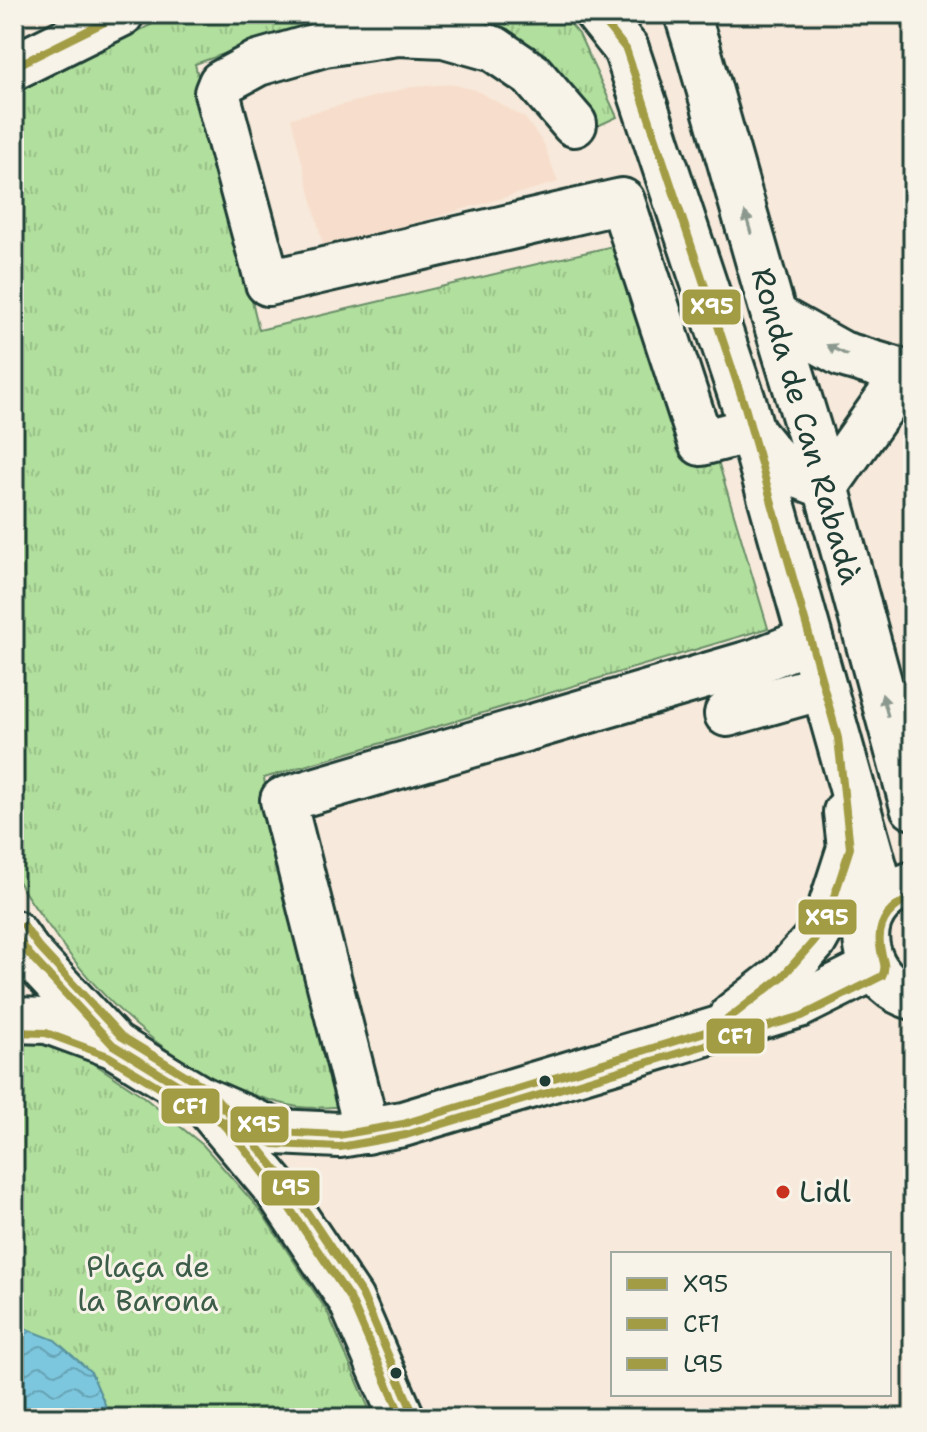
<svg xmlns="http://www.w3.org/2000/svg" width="927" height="1432" font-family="'Shantell Sans',sans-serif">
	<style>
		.built { fill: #f7decc }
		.park { fill: url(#park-tufts); stroke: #688e68; stroke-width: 2 }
		.water { fill: url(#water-waves); stroke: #57909a; stroke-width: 2 }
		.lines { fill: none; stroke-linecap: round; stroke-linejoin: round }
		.minor-casing { stroke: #1f3d34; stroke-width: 50 }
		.highway-casing { stroke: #1f3d34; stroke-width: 50 }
		.minor { stroke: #f7f3e8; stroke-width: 44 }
		.highway { stroke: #f7f3e8; stroke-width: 44 }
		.bus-1-casing { stroke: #f7f3e8; stroke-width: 14 }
		.bus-2-casing { stroke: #f7f3e8; stroke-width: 14 }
		.bus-3-casing { stroke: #f7f3e8; stroke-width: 14 }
		.bus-1 { stroke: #a29c44; stroke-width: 8 }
		.bus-2 { stroke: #a29c44; stroke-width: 8 }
		.bus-3 { stroke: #a29c44; stroke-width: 8 }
		.oneway { fill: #8b988e }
		.bus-dot { fill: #1f3d34; stroke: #f7f3e8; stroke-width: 3 }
		.poi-dot { fill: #c8321e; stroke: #f7f3e8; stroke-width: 3 }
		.labels { text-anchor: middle; stroke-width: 6; stroke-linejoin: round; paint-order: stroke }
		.street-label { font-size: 30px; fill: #1f3d34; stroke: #f7f3e8 }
		.poi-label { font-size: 30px; fill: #1f3d34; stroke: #f7f3e8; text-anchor: start }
		.park-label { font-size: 30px; fill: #3c5d49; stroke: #f7f3e8 }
		.line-badge { stroke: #f7f3e8; stroke-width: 3 }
		.badge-label { font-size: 22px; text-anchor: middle; font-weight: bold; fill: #fff }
	</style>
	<defs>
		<pattern id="park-tufts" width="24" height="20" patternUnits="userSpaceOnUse" patternTransform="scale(2)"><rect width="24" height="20" fill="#b1df9d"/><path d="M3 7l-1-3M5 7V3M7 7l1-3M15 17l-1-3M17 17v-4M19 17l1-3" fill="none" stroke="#98c088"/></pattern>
		<pattern id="water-waves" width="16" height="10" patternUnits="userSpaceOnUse" patternTransform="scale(2)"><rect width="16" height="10" fill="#7dc7de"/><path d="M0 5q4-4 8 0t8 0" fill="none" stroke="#66a3b5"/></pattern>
	</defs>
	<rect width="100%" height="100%" fill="#f7e9db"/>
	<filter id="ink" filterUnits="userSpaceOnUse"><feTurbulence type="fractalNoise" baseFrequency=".0125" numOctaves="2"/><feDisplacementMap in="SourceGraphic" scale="16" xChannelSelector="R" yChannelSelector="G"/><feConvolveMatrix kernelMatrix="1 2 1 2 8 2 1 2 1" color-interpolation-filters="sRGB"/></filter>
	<g filter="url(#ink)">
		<polygon class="built" points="451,84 476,90 525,118 544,144 558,182 324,249 291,118 411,87"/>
		<g class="park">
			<path d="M 172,14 L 354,14 L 331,17 L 195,64 L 259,330 L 651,237 L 768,628 L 264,778 L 269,811 L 348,1106 C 331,1107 310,1110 293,1106 C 188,1084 107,1011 48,925 C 36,909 23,892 14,874 L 14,94 Z"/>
			<path d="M 424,14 L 562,14 L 579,34 L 617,117 L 589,130 C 577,109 566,85 552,65 C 528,30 464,19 424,14 Z"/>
			<polygon points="14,1043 40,1044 90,1061 140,1094 203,1145 260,1210 327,1311 373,1418 14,1418"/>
		</g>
		<polygon class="water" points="14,1324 55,1340 91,1372 111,1418 14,1418"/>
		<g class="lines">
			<defs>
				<g id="minor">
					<polyline points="697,46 774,316 826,486 913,807"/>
					<polyline points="626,49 745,407 878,880 880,902"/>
					<path d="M 574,124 L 532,75 L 494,49 L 444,35 L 398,33 L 324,44 L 258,63 L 221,83 L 217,93 L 268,283 L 622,201 L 701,443 L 751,430 C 777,465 785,472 826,486"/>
					<polyline points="774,316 842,354 906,373"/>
					<polyline points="826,486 906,373 913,371"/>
					<polyline points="727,714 823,687"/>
					<path d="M 913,884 C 901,888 889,892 880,902 C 850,936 873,986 913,997"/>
					<polyline points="14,933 29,954 109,1040"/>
					<polyline points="733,1015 782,977 814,941 828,916 850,848 846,812"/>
					<polyline points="14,1020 48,1021 113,1045 201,1099 278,1191 351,1300 402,1418"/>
					<polyline points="201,1099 277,1132 339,1135 403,1124 799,1005 873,968"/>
					<polyline points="367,1131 283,800 757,661 810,640"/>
				</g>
				<g id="highway">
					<polyline points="598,14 626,49"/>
					<polyline points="687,14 697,46"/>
					<polyline points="14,67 121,14"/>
				</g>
			</defs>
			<use href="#minor" class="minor-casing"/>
			<use href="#highway" class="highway-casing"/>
			<use href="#minor" class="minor"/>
			<use href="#highway" class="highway"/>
			<defs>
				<g id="bus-1">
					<polyline points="14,67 121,14"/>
					<polyline points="14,933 29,954 113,1045 201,1099 277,1132 339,1135 403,1124 715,1029 782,977 814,941 828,916 850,848 838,738 745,407 626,49 598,14"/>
					<polyline points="197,1096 241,1144 278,1191 351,1300 402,1418"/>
				</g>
				<path id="bus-2" d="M 14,1032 L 46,1033 L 108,1056 L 195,1109 L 274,1144 L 340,1147 L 406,1135 L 802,1016 L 882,976 C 887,967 883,961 881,951 C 875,924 889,907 913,897"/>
				<polyline id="bus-3" points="24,926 38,946 121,1036 208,1089 250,1137 288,1184 362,1294 413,1413"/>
			</defs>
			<use href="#bus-1" class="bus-1-casing"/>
			<use href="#bus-2" class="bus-2-casing"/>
			<use href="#bus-3" class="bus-3-casing"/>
			<use href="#bus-1" class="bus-1"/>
			<use href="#bus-2" class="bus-2"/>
			<use href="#bus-3" class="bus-3"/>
		</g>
		<defs><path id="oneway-solid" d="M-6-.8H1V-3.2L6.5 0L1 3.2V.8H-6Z" transform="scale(2)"/></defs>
		<g class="oneway">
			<use href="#oneway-solid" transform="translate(748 223) rotate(-106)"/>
			<use href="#oneway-solid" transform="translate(837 350) rotate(-154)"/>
			<use href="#oneway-solid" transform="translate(885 705) rotate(-105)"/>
		</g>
	</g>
	<g class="bus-dot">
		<circle cx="545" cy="1081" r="7"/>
		<circle cx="396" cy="1373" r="7"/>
	</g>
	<circle class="poi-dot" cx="783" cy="1192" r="8"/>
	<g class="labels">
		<g class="street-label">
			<text transform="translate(806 426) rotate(74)" y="10">Ronda de Can Rabadà</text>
		</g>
		<g class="poi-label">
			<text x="799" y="1202">Lidl</text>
		</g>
		<g class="park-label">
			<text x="148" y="1277">Plaça de<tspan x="148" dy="34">la Barona</tspan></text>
		</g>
	</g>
	<g class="line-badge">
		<rect x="681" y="288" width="61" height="38" rx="8" fill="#a29c44"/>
		<rect x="797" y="898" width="61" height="38" rx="8" fill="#a29c44"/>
		<rect x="705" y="1017" width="61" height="38" rx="8" fill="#a29c44"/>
		<rect x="160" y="1087" width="61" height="38" rx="8" fill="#a29c44"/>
		<rect x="229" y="1105" width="61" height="39" rx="8" fill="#a29c44"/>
		<rect x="260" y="1169" width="61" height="38" rx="8" fill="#a29c44"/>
	</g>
	<g class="badge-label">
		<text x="712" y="314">X95</text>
		<text x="827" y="925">X95</text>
		<text x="735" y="1044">CF1</text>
		<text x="190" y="1114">CF1</text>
		<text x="259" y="1132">X95</text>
		<text x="291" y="1195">L95</text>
	</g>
	<rect width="927" height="1432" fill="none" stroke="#f7f3e8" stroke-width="48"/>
	<rect x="24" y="24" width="879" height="1384" fill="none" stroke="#1f3d34" stroke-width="3" filter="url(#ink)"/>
	<rect x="611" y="1252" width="280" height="144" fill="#f7f3e8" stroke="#a1aaa0" stroke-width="2"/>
	<rect x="627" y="1278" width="40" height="12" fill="#a29c44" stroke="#a1aaa0" stroke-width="2"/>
	<text x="683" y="1292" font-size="24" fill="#1f3d34">X95</text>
	<rect x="627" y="1318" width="40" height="12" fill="#a29c44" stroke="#a1aaa0" stroke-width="2"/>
	<text x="683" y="1332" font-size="24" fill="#1f3d34">CF1</text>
	<rect x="627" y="1358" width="40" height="12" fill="#a29c44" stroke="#a1aaa0" stroke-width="2"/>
	<text x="683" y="1372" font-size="24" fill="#1f3d34">L95</text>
</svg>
